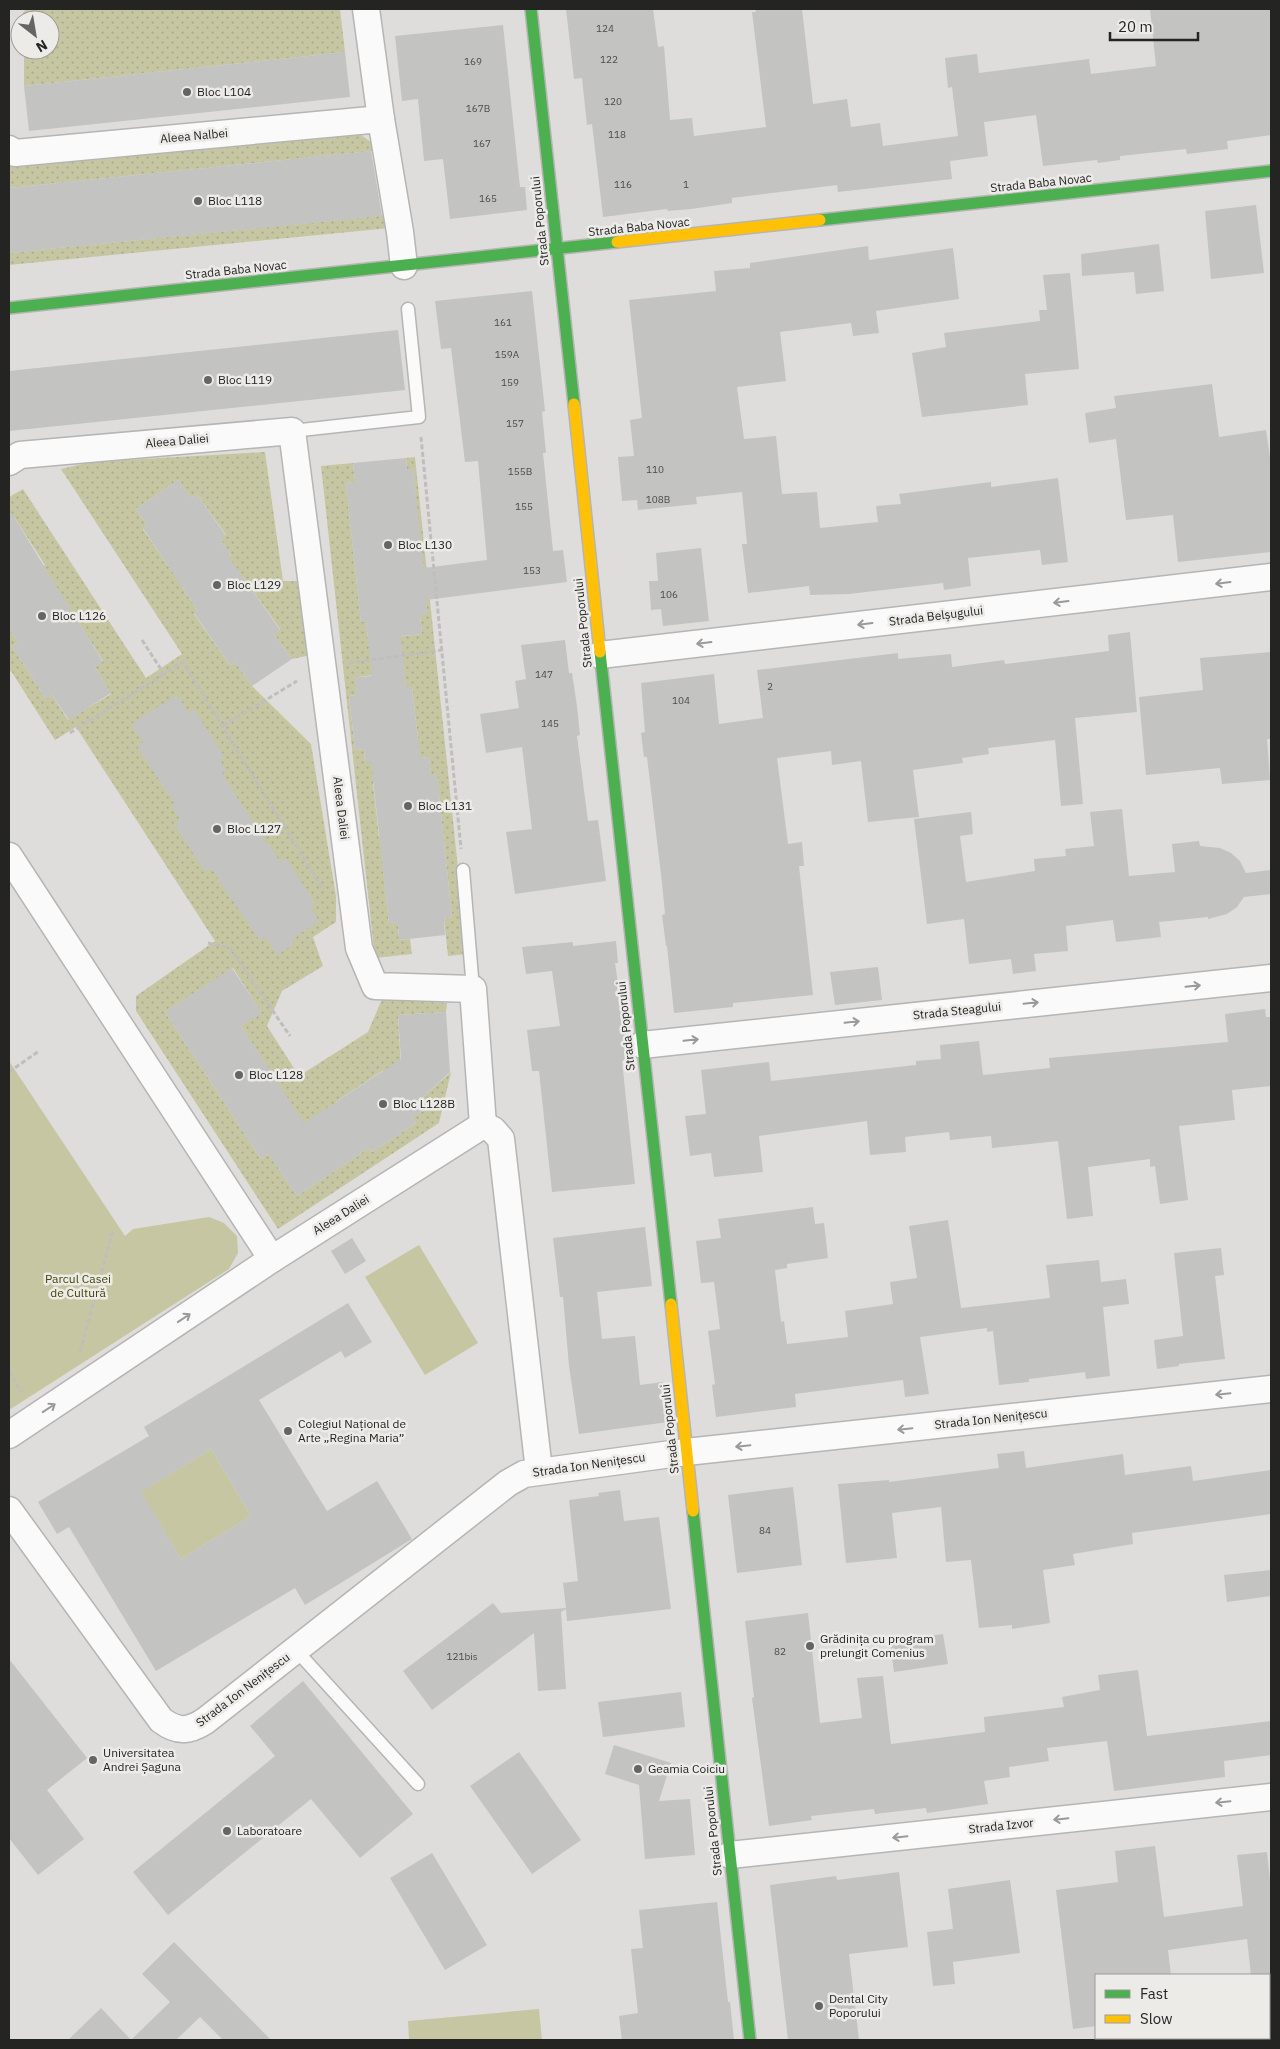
<svg xmlns="http://www.w3.org/2000/svg" width="1280" height="2049" font-family="'IBM Plex Sans',sans-serif">
	<style>
		.green { fill: #c6c7a2 }
		.garden { fill: url(#garden-dots) }
		.building { fill: #c3c3c1; fill-rule: evenodd }
		.lines { fill: none; stroke-linecap: round; stroke-linejoin: round }
		.lane-casing { stroke: #b6b5b4; stroke-width: 15 }
		.street-casing { stroke: #b6b5b4; stroke-width: 29 }
		.fast-casing { stroke: #b6b5b4; stroke-width: 14 }
		.slow-casing { stroke: #b6b5b4; stroke-width: 14 }
		.path { stroke: #bfbebd; stroke-width: 3; stroke-dasharray: 5 2.5; stroke-linecap: butt }
		.lane { stroke: #fafafa; stroke-width: 12 }
		.street { stroke: #fafafa; stroke-width: 26 }
		.fast { stroke: #4caf50; stroke-width: 11 }
		.slow { stroke: #ffc107; stroke-width: 11 }
		.oneway { stroke: #9a9a99 }
		.poi-dot { fill: #656563; stroke: #ecebe8; stroke-width: 2 }
		.labels { text-anchor: middle; stroke-width: 5; stroke-linejoin: round; paint-order: stroke }
		.number-label { font-size: 10px; fill: #4c4c4a }
		.poi-label { font-size: 12px; fill: #242423; stroke: #ecebe8; text-anchor: start }
		.street-label { font-size: 12px; fill: #242423; stroke: #ecebe8 }
		.park-label { font-size: 12px; fill: #434406; stroke: #ecebe8 }
	</style>
	<defs>
		<pattern id="garden-dots" width="8" height="8" patternUnits="userSpaceOnUse" patternTransform="scale(1.25)"><rect width="8" height="8" fill="#c6c7a2"/><path d="M2 2h.1M6 6h.1" fill="none" stroke="#aaab8b" stroke-width="1.8" stroke-linecap="round"/></pattern>
	</defs>
	<rect width="100%" height="100%" fill="#dedddb"/>
	<g class="green">
		<polygon points="9,1061 125,1236 133,1229 209,1217 224,1223 237,1236 238,1253 229,1269 9,1410"/>
		<polygon points="419,1245 478,1343 425,1375 365,1277"/>
		<polygon points="211,1449 251,1516 181,1559 155,1516 124,1502"/>
		<polygon points="539,2009 542,2040 409,2040 408,2021"/>
	</g>
	<g class="garden">
		<polygon points="26,9 340,9 345,52 24,86 24,50 50,50 50,20 23,20 23,13"/>
		<polygon points="361,135 382,150 9,188 9,162 18,167"/>
		<polygon points="388,215 390,228 9,265 9,253"/>
		<polygon points="265,452 283,581 297,581 311,655 292,659 274,634 280,629 244,578 240,581 225,560 231,555 220,539 226,535 197,494 191,498 178,480 136,509 147,525 143,529 171,570 189,583 182,587 198,611 194,614 230,665 235,662 252,686 311,744 336,896 336,922 313,937 323,966 282,991 267,1026 299,1076 368,1032 382,999 447,1003 446,1012 398,1015 401,1068 382,1071 337,1101 307,1129 241,1026 261,1012 233,968 165,1012 261,1159 269,1154 297,1196 369,1148 372,1152 416,1123 412,1118 429,1107 423,1097 451,1072 439,1123 278,1229 136,1011 136,996 215,941 76,727 55,740 11,671 9,672 9,628 18,642 12,646 46,699 52,695 68,720 111,694 95,667 103,661 65,601 37,570 45,565 14,517 9,519 9,497 23,489 146,678 182,654 61,469 91,462"/>
		<polygon points="415,457 467,954 448,956 444,919 452,917 437,775 431,775 429,757 414,759 418,740 412,687 406,687 404,672 356,677 357,695 349,696 355,750 364,749 365,762 382,760 373,784 379,837 389,837 383,868 389,924 398,924 399,940 410,939 412,954 375,958 321,466 353,463 355,482 346,483 361,622 366,622 368,640 422,634 420,615 427,613 413,469 407,469 406,458"/>
	</g>
	<g class="building">
		<polygon points="566,9 653,9 658,47 664,46 670,120 692,118 694,136 766,127 752,12 756,12 755,9 802,9 813,104 847,99 851,127 880,123 883,146 958,136 952,87 948,88 945,58 977,54 979,73 1089,59 1091,74 1156,66 1150,9 1271,9 1271,135 1227,141 1228,149 1187,154 1186,149 1120,156 1120,160 1098,163 1097,160 1043,166 1036,115 984,122 988,156 950,161 952,179 838,192 837,185 732,198 732,203 691,209 668,211 667,209 603,217 592,124 587,125 582,78 574,79"/>
		<polygon points="503,25 520,187 525,187 527,210 450,219 443,159 424,161 418,99 402,101 395,36"/>
		<polygon points="345,52 350,97 29,131 24,86"/>
		<polygon points="371,151 382,216 9,253 9,188"/>
		<polygon points="1256,205 1264,273 1211,279 1205,211"/>
		<polygon points="1159,244 1164,291 1136,294 1134,272 1082,276 1081,254"/>
		<polygon points="868,246 869,260 953,248 959,299 876,311 879,333 853,336 851,323 780,332 786,381 737,387 744,439 776,436 782,494 817,492 820,528 878,522 876,506 901,504 899,494 991,482 991,487 1058,478 1068,562 1042,565 1040,550 968,558 971,586 944,590 943,583 849,594 810,595 809,586 748,593 742,544 747,544 742,492 696,497 697,504 638,510 637,500 622,501 618,457 634,456 630,420 642,418 629,300 716,291 714,271 750,268 750,263"/>
		<polygon points="1070,273 1079,369 1025,374 1028,405 922,417 912,353 946,347 944,333 1040,321 1039,310 1047,310 1043,275"/>
		<polygon points="532,291 545,411 542,412 546,453 543,453 553,551 563,550 567,582 426,600 427,614 420,615 422,634 401,636 406,687 412,687 420,758 429,757 431,775 437,774 452,917 444,919 445,935 399,940 398,924 389,924 371,762 365,762 364,749 355,750 349,696 357,695 355,677 372,676 366,622 361,622 346,483 355,482 353,463 406,458 407,469 413,469 424,568 487,560 478,461 465,462 451,348 441,349 435,301"/>
		<polygon points="398,330 405,390 9,431 9,371"/>
		<polygon points="1212,384 1219,437 1266,430 1271,464 1271,552 1178,562 1173,515 1126,520 1116,439 1089,443 1085,413 1116,408 1114,396"/>
		<polygon points="178,480 191,498 197,494 226,536 220,539 231,555 229,557 280,630 274,634 292,659 252,686 235,662 230,665 194,613 198,611 143,528 147,525 136,509"/>
		<polygon points="9,509 103,662 95,667 111,693 69,720 52,695 46,699 12,646 18,642 9,628"/>
		<polygon points="701,548 709,621 663,626 661,609 651,610 649,581 658,581 656,553"/>
		<polygon points="1130,632 1137,712 1075,718 1083,804 1061,806 1055,740 988,748 989,754 962,758 963,763 913,770 919,817 868,822 861,761 832,765 831,751 777,758 788,844 802,842 804,866 799,866 813,995 733,1003 733,1007 674,1013 667,946 666,946 662,915 665,914 662,883 647,757 644,757 641,733 645,732 641,683 714,674 719,724 763,718 757,670 898,653 898,659 951,654 952,667 1004,660 1005,664 1109,651 1108,635"/>
		<polygon points="565,640 569,673 572,673 577,706 580,735 577,736 588,821 598,820 606,881 515,894 506,832 532,829 522,747 486,753 480,714 519,708 515,681 526,679 521,645"/>
		<polygon points="1271,652 1271,739 1267,739 1270,780 1222,784 1220,768 1146,775 1139,697 1203,690 1200,658"/>
		<polygon points="177,695 189,713 194,709 224,756 219,759 226,770 222,773 268,846 270,845 280,862 286,858 315,903 310,907 319,921 292,939 294,944 277,955 265,937 260,941 211,868 205,871 198,861 174,824 181,820 171,805 174,803 137,746 143,742 131,724"/>
		<polygon points="1122,809 1129,876 1175,872 1172,844 1199,841 1200,846 1220,848 1231,853 1240,861 1246,873 1271,870 1271,894 1244,897 1237,907 1227,914 1208,919 1208,917 1159,922 1161,937 1116,942 1113,920 1066,926 1068,951 1034,954 1036,971 1013,974 1011,959 969,964 964,919 927,924 914,819 971,812 973,834 960,836 966,882 1035,871 1034,859 1066,856 1065,849 1094,846 1090,812"/>
		<polygon points="616,941 618,963 615,963 629,1060 622,1061 635,1184 552,1192 539,1071 532,1071 527,1030 560,1026 552,971 526,974 522,947 573,942 573,946"/>
		<polygon points="878,967 882,1000 835,1005 830,972"/>
		<polygon points="232,968 262,1013 241,1026 304,1123 401,1059 398,1015 446,1012 450,1072 423,1097 429,1107 412,1118 416,1123 372,1152 369,1148 297,1196 269,1154 261,1159 165,1012"/>
		<polygon points="1265,1009 1266,1017 1271,1017 1271,1086 1232,1090 1235,1120 1179,1126 1188,1200 1160,1204 1155,1166 1150,1167 1150,1159 1088,1167 1093,1216 1067,1219 1058,1141 992,1148 991,1136 950,1140 949,1132 905,1137 906,1152 870,1155 867,1121 759,1136 763,1172 714,1177 711,1153 690,1156 685,1116 706,1114 701,1070 769,1062 771,1081 916,1065 916,1061 941,1059 940,1045 979,1041 983,1075 1050,1068 1049,1058 1228,1042 1225,1014"/>
		<polygon points="813,1207 815,1224 824,1223 828,1258 787,1264 787,1268 775,1270 781,1322 784,1321 787,1344 848,1337 845,1311 893,1304 890,1282 917,1278 909,1226 948,1220 961,1308 1050,1298 1046,1265 1099,1260 1101,1282 1126,1279 1129,1304 1103,1307 1110,1376 1086,1379 1085,1372 1029,1379 1029,1382 999,1385 993,1331 987,1332 987,1328 920,1337 929,1394 905,1397 903,1380 795,1394 796,1407 716,1417 712,1385 715,1384 708,1331 720,1329 714,1282 701,1283 696,1241 721,1238 718,1219"/>
		<polygon points="645,1227 652,1286 597,1292 602,1339 635,1336 640,1385 663,1382 668,1422 579,1434 569,1366 563,1297 560,1297 553,1238"/>
		<polygon points="352,1238 366,1261 345,1274 331,1251"/>
		<polygon points="1221,1248 1224,1275 1215,1276 1225,1359 1179,1364 1179,1366 1157,1369 1154,1340 1183,1336 1174,1253"/>
		<path d="M 348,1303 L 372,1342 L 345,1358 L 341,1351 L 259,1400 L 327,1511 L 377,1481 L 412,1539 L 305,1605 L 295,1588 L 156,1671 L 69,1527 L 57,1534 L 38,1502 L 149,1436 L 144,1427 ZM 211,1449 L 251,1516 L 181,1559 L 141,1492 Z"/>
		<polygon points="1024,1451 1026,1468 1123,1454 1125,1475 1191,1466 1193,1481 1271,1470 1271,1514 1132,1533 1133,1544 1073,1554 1075,1565 1043,1570 1050,1623 1012,1629 1012,1625 979,1628 971,1560 946,1562 941,1507 892,1513 897,1558 846,1563 838,1484 889,1480 889,1482 999,1468 997,1454"/>
		<polygon points="793,1487 802,1565 737,1573 728,1495"/>
		<polygon points="620,1490 624,1521 659,1517 671,1609 567,1621 566,1609 561,1612 566,1689 538,1691 534,1633 432,1710 403,1671 493,1603 501,1613 566,1608 563,1583 578,1581 569,1500 599,1496 598,1493"/>
		<polygon points="1271,1570 1271,1596 1227,1602 1224,1575"/>
		<polygon points="808,1613 820,1723 862,1718 857,1678 883,1676 891,1744 985,1732 984,1717 1064,1707 1062,1697 1100,1690 1098,1675 1138,1670 1147,1736 1271,1721 1271,1755 1224,1761 1225,1777 1114,1791 1107,1741 1047,1748 1049,1761 1009,1767 1010,1777 984,1781 988,1804 927,1813 926,1808 875,1814 874,1809 811,1816 812,1820 769,1826 752,1698 754,1697 745,1621"/>
		<polygon points="943,1634 948,1664 894,1672 890,1642"/>
		<polygon points="9,1659 87,1758 47,1790 84,1839 38,1875 9,1838"/>
		<polygon points="303,1681 413,1814 360,1858 311,1799 168,1915 133,1872 275,1756 250,1726"/>
		<polygon points="681,1692 685,1727 603,1737 598,1702"/>
		<polygon points="614,1745 671,1763 659,1801 690,1799 695,1855 645,1859 639,1785 605,1774"/>
		<polygon points="519,1752 581,1840 532,1874 470,1786"/>
		<polygon points="1155,1846 1164,1917 1243,1906 1237,1855 1267,1852 1271,1890 1271,2016 1269,2016 1269,1975 1251,1975 1247,1939 1168,1950 1171,1975 1096,1975 1096,2026 1073,2029 1056,1890 1118,1882 1115,1851"/>
		<polygon points="432,1853 487,1945 445,1970 390,1878"/>
		<polygon points="899,1872 908,1947 849,1954 859,2040 788,2040 770,1885 836,1876 837,1880"/>
		<polygon points="1010,1880 1020,1953 953,1962 955,1984 933,1986 927,1932 953,1929 948,1889"/>
		<polygon points="717,1902 728,2002 730,2002 734,2040 622,2040 619,2016 638,2013 631,1949 643,1948 639,1910"/>
		<polygon points="174,1942 271,2040 223,2040 200,2017 176,2040 68,2040 101,2008 131,2040 170,2002 142,1974"/>
	</g>
	<g class="lines">
		<defs>
			<g id="lane">
				<polyline points="292,431 419,417 408,309"/>
				<polyline points="463,870 473,989"/>
				<polyline points="295,1649 418,1784"/>
			</g>
			<g id="street">
				<polyline points="366,9 381,119 400,232 404,266"/>
				<polyline points="9,149 15,153 381,119"/>
				<polyline points="9,462 20,455 292,431 359,948 375,986 473,989 483,1125 272,1259 9,1435"/>
				<polyline points="600,655 1271,577"/>
				<polyline points="9,856 272,1259"/>
				<polyline points="642,1045 1271,978"/>
				<polyline points="483,1125 493,1130 501,1139 539,1471"/>
				<path d="M 9,1510 L 161,1720 C 177,1732 188,1732 205,1721 L 508,1483 L 524,1474 L 686,1452 L 1271,1389"/>
				<polyline points="730,1855 1271,1797"/>
			</g>
			<g id="fast">
				<polyline points="531,9 574,404"/>
				<polyline points="820,220 1271,171"/>
				<polyline points="9,308 617,242"/>
				<polyline points="600,652 671,1304"/>
				<polyline points="693,1511 750,2040"/>
			</g>
			<g id="slow">
				<polyline points="617,242 820,220"/>
				<polyline points="574,404 600,652"/>
				<polyline points="671,1304 693,1511"/>
			</g>
		</defs>
		<use href="#lane" class="lane-casing"/>
		<use href="#street" class="street-casing"/>
		<use href="#fast" class="fast-casing"/>
		<use href="#slow" class="slow-casing"/>
		<g class="path">
			<polyline points="421,437 461,849"/>
			<polyline points="142,640 164,674 183,662 322,888"/>
			<polyline points="349,663 442,650"/>
			<polyline points="223,726 297,681"/>
			<polyline points="70,733 164,674"/>
			<polyline points="208,943 230,948 290,1036"/>
			<polyline points="9,1072 39,1051"/>
			<polyline points="80,1352 113,1230"/>
			<polyline points="9,1371 22,1393"/>
		</g>
		<use href="#lane" class="lane"/>
		<use href="#street" class="street"/>
		<use href="#fast" class="fast"/>
		<use href="#slow" class="slow"/>
	</g>
	<defs><path id="oneway-shaft" d="M-6 0H5M1.5-3L5.5 0L1.5 3" fill="none" stroke-width="1.6" stroke-linecap="round" stroke-linejoin="round" transform="scale(1.25)"/></defs>
	<g class="oneway">
		<use href="#oneway-shaft" transform="translate(1223 583) rotate(173)"/>
		<use href="#oneway-shaft" transform="translate(1061 602) rotate(173)"/>
		<use href="#oneway-shaft" transform="translate(865 624) rotate(173)"/>
		<use href="#oneway-shaft" transform="translate(704 643) rotate(173)"/>
		<use href="#oneway-shaft" transform="translate(1193 986) rotate(-6)"/>
		<use href="#oneway-shaft" transform="translate(1031 1003) rotate(-6)"/>
		<use href="#oneway-shaft" transform="translate(852 1022) rotate(-6)"/>
		<use href="#oneway-shaft" transform="translate(691 1040) rotate(-6)"/>
		<use href="#oneway-shaft" transform="translate(184 1318) rotate(-34)"/>
		<use href="#oneway-shaft" transform="translate(1223 1394) rotate(174)"/>
		<use href="#oneway-shaft" transform="translate(49 1408) rotate(-34)"/>
		<use href="#oneway-shaft" transform="translate(905 1429) rotate(174)"/>
		<use href="#oneway-shaft" transform="translate(743 1446) rotate(174)"/>
		<use href="#oneway-shaft" transform="translate(1223 1802) rotate(174)"/>
		<use href="#oneway-shaft" transform="translate(1061 1819) rotate(174)"/>
		<use href="#oneway-shaft" transform="translate(900 1837) rotate(174)"/>
	</g>
	<g class="poi-dot">
		<circle cx="187" cy="92" r="5"/>
		<circle cx="198" cy="201" r="5"/>
		<circle cx="208" cy="380" r="5"/>
		<circle cx="388" cy="545" r="5"/>
		<circle cx="217" cy="585" r="5"/>
		<circle cx="42" cy="616" r="5"/>
		<circle cx="408" cy="806" r="5"/>
		<circle cx="217" cy="829" r="5"/>
		<circle cx="239" cy="1075" r="5"/>
		<circle cx="383" cy="1104" r="5"/>
		<circle cx="288" cy="1431" r="5"/>
		<circle cx="810" cy="1646" r="5"/>
		<circle cx="93" cy="1760" r="5"/>
		<circle cx="638" cy="1769" r="5"/>
		<circle cx="227" cy="1831" r="5"/>
		<circle cx="819" cy="2006" r="5"/>
	</g>
	<g class="labels">
		<g class="number-label">
			<text x="605" y="32">124</text>
			<text x="609" y="63">122</text>
			<text x="473" y="65">169</text>
			<text x="613" y="105">120</text>
			<text x="478" y="112">167B</text>
			<text x="617" y="138">118</text>
			<text x="482" y="147">167</text>
			<text x="623" y="188">116</text>
			<text x="686" y="188">1</text>
			<text x="488" y="202">165</text>
			<text x="503" y="326">161</text>
			<text x="507" y="358">159A</text>
			<text x="510" y="386">159</text>
			<text x="515" y="427">157</text>
			<text x="655" y="473">110</text>
			<text x="520" y="475">155B</text>
			<text x="658" y="503">108B</text>
			<text x="524" y="510">155</text>
			<text x="532" y="574">153</text>
			<text x="669" y="598">106</text>
			<text x="544" y="678">147</text>
			<text x="770" y="690">2</text>
			<text x="681" y="704">104</text>
			<text x="550" y="727">145</text>
			<text x="765" y="1534">84</text>
			<text x="780" y="1655">82</text>
			<text x="462" y="1660">121bis</text>
		</g>
		<g class="poi-label">
			<text x="197" y="96">Bloc L104</text>
			<text x="208" y="205">Bloc L118</text>
			<text x="218" y="384">Bloc L119</text>
			<text x="398" y="549">Bloc L130</text>
			<text x="227" y="589">Bloc L129</text>
			<text x="52" y="620">Bloc L126</text>
			<text x="418" y="810">Bloc L131</text>
			<text x="227" y="833">Bloc L127</text>
			<text x="249" y="1079">Bloc L128</text>
			<text x="393" y="1108">Bloc L128B</text>
			<text x="298" y="1428">Colegiul Național de<tspan x="298" dy="14">Arte „Regina Maria”</tspan></text>
			<text x="820" y="1643">Grădinița cu program<tspan x="820" dy="14">prelungit Comenius</tspan></text>
			<text x="103" y="1757">Universitatea<tspan x="103" dy="14">Andrei Șaguna</tspan></text>
			<text x="648" y="1773">Geamia Coiciu</text>
			<text x="237" y="1835">Laboratoare</text>
			<text x="829" y="2003">Dental City<tspan x="829" dy="14">Poporului</tspan></text>
		</g>
		<g class="street-label">
			<text transform="translate(194 136) rotate(-5)" y="4">Aleea Nalbei</text>
			<text transform="translate(1041 183) rotate(-6)" y="4">Strada Baba Novac</text>
			<text transform="translate(540 221) rotate(-96)" y="4">Strada Poporului</text>
			<text transform="translate(639 227) rotate(-6)" y="4">Strada Baba Novac</text>
			<text transform="translate(236 270) rotate(-6)" y="4">Strada Baba Novac</text>
			<text transform="translate(177 441) rotate(-5)" y="4">Aleea Daliei</text>
			<text transform="translate(936 616) rotate(-7)" y="4">Strada Belșugului</text>
			<text transform="translate(583 623) rotate(-96)" y="4">Strada Poporului</text>
			<text transform="translate(341 808) rotate(83)" y="4">Aleea Daliei</text>
			<text transform="translate(957 1011) rotate(-6)" y="4">Strada Steagului</text>
			<text transform="translate(626 1026) rotate(-96)" y="4">Strada Poporului</text>
			<text transform="translate(341 1215) rotate(-32)" y="4">Aleea Daliei</text>
			<text transform="translate(991 1419) rotate(-6)" y="4">Strada Ion Nenițescu</text>
			<text transform="translate(670 1429) rotate(-96)" y="4">Strada Poporului</text>
			<text transform="translate(589 1465) rotate(-8)" y="4">Strada Ion Nenițescu</text>
			<text transform="translate(243 1690) rotate(-37)" y="4">Strada Ion Nenițescu</text>
			<text transform="translate(1001 1826) rotate(-6)" y="4">Strada Izvor</text>
			<text transform="translate(713 1831) rotate(-96)" y="4">Strada Poporului</text>
		</g>
		<g class="park-label">
			<text x="78" y="1283">Parcul Casei<tspan x="78" dy="14">de Cultură</tspan></text>
		</g>
	</g>
	<rect width="1280" height="2049" fill="none" stroke="#242423" stroke-width="20"/>
	<rect x="1095" y="1974" width="175" height="65" fill="#ecebe8" stroke="#9c9b99"/>
	<rect x="1105" y="1990" width="25" height="8" fill="#4caf50" stroke="#9c9b99"/>
	<text x="1140" y="1999" font-size="15" fill="#242423">Fast</text>
	<rect x="1105" y="2015" width="25" height="8" fill="#ffc107" stroke="#9c9b99"/>
	<text x="1140" y="2024" font-size="15" fill="#242423">Slow</text>
	<g transform="translate(35 35) rotate(149)"><circle r="24" fill="#ecebe8" stroke="#9c9b99"/>
	<path d="M0-4L9 19L0 12L-9 19Z" fill="#656563"/>
	<text y="-8" font-size="14" font-weight="bold" text-anchor="middle" fill="#242423">N</text>
	</g>
	<path d="M1110 32v8h88v-8" fill="none" stroke="#242423" stroke-width="2.5"/>
	<text x="1118" y="32" font-size="15" fill="#242423" stroke="#ecebe8" stroke-width="4" paint-order="stroke">20 m</text>
</svg>
